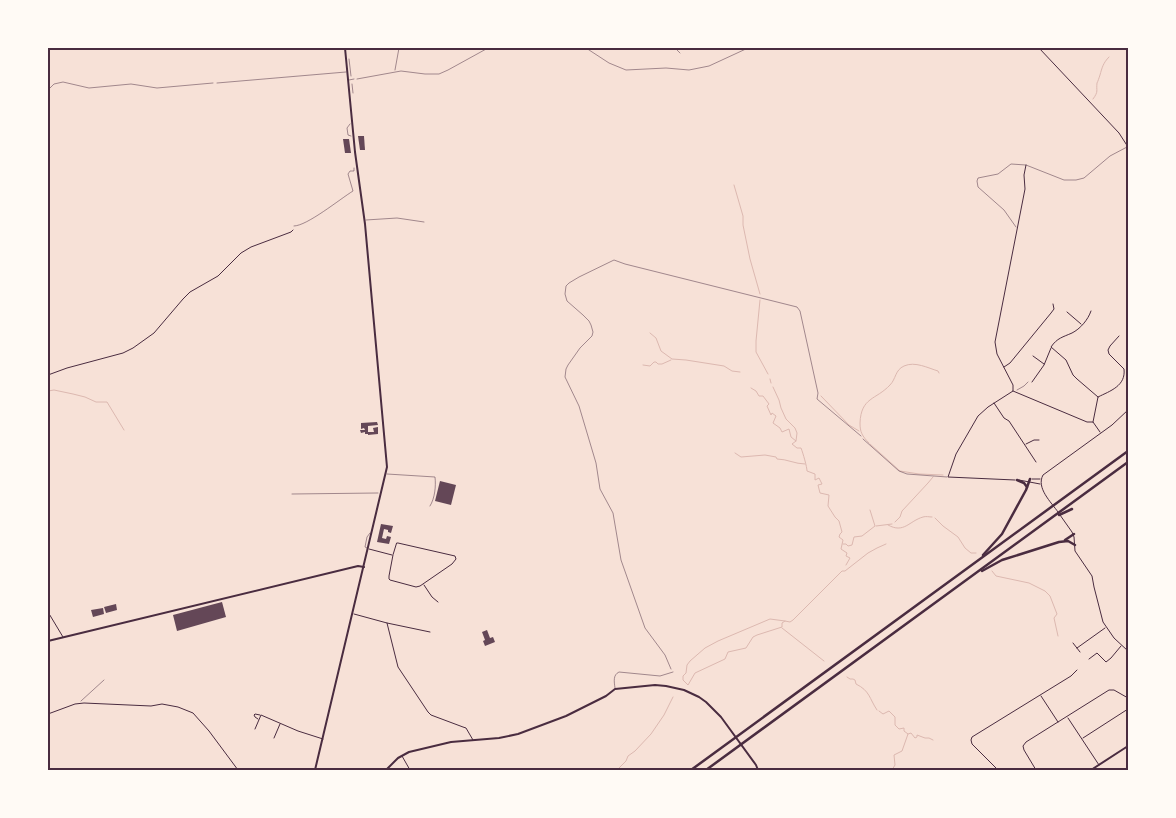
<svg xmlns="http://www.w3.org/2000/svg" width="1176" height="818" font-family="'DejaVu Sans',sans-serif">
	<style>
		.lines { fill: none; stroke-linecap: round; stroke-linejoin: round }
		.stream { stroke: #dcb8b0; stroke-width: 1 }
		.building { fill: #644757 }
		.path { stroke: #4a2c40; stroke-width: 0.5 }
		.service { stroke: #4a2c40; stroke-width: 0.5 }
		.minor { stroke: #4a2c40; stroke-width: 1 }
		.tertiary { stroke: #4a2c40; stroke-width: 2 }
		.primary { stroke: #4a2c40; stroke-width: 2 }
		.motorway { stroke: #4a2c40; stroke-width: 2.5 }
		.neatline { fill: none; stroke: #4a2c40; stroke-width: 2 }
	</style>
	<rect width="100%" height="100%" fill="#f7e1d7"/>
	<g class="lines">
		<g class="stream">
			<path d="M 1093,99 C 1099,91 1096,91 1097,83 C 1098,81 1099,78 1100,75 C 1102,68 1103,63 1109,57"/>
			<polyline points="734,185 743,216 743,225 750,259 760,294"/>
			<polyline points="760,300 756,341 756,352 768,374"/>
			<polyline points="650,333 656,338 661,351 672,359 686,360 724,366 732,371 740,372"/>
			<polyline points="643,365 650,366 654,362 656,362 658,364 662,364 671,360"/>
			<polyline points="770,379 771,383"/>
			<polyline points="773,387 779,400 781,408 786,419 795,428 797,433 796,441"/>
			<path d="M 751,388 L 756,391 L 759,396 L 763,396 L 769,404 L 767,406 L 771,415 L 772,413 L 776,416 L 773,423 L 780,428 L 782,432 L 789,429 L 791,437 L 796,441 L 792,444 L 797,448 L 801,448 C 803,453 807,467 807,471 L 815,474 L 815,480 L 819,478 L 822,484 L 818,485 L 820,493 L 829,495 L 828,506 L 835,517 L 839,521 L 842,532 L 840,534 L 839,537 L 843,540 L 841,549 L 847,553 L 846,556 L 850,558 L 846,565"/>
			<polyline points="48,391 54,390 73,394 85,397 96,402 107,402 124,430"/>
			<polyline points="821,396 849,425 859,431"/>
			<path d="M 869,443 C 862,436 860,432 860,423 C 861,397 876,400 890,385 C 896,379 895,370 904,366 C 915,361 928,368 938,371 L 939,373"/>
			<polyline points="870,444 900,471 919,474 943,475"/>
			<path d="M 735,453 L 741,457 L 765,455 L 776,457 L 777,459 C 787,459 795,464 805,464"/>
			<polyline points="935,518 943,526 958,537 965,548 971,553 976,553"/>
			<polyline points="895,522 900,517 902,511 928,483 933,477"/>
			<path d="M 888,525 C 904,534 909,521 923,517 C 926,516 929,517 932,517"/>
			<polyline points="876,526 892,524"/>
			<polyline points="843,544 846,544 848,546 852,545 854,537 862,536 875,526 870,510"/>
			<polyline points="992,571 996,576 1029,583 1045,591 1050,596 1057,614 1054,618 1058,636"/>
			<polyline points="785,621 770,619 718,641 705,648 690,661 687,665 686,673 683,676 683,680 688,685 695,673 725,659 728,652 746,648 753,637 757,635 782,627 782,623 785,621 790,622 793,620 842,571 845,571 868,553 877,548 886,544"/>
			<polyline points="782,628 824,661"/>
			<path d="M 847,677 L 850,679 L 853,679 L 855,680 L 856,684 C 870,691 869,698 877,710"/>
			<polyline points="879,711 883,714 889,711 895,717 895,725 899,729 904,728 904,731 908,734 902,751 894,755 895,765 892,770"/>
			<polyline points="908,734 911,733 915,738 917,737 917,735 925,738 929,738 933,740"/>
			<polyline points="617,770 626,761 628,756 635,751 651,734 664,715 673,697"/>
		</g>
	</g>
	<g class="building">
		<polygon points="358,136 364,136 365,150 360,150"/>
		<polygon points="343,139 349,139 351,153 345,153"/>
		<polygon points="377,422 378,425 368,426 368,432 374,432 373,428 378,427 378,434 368,435 368,434 365,434 365,432 361,433 360,430 365,430 364,428 361,429 361,423"/>
		<polygon points="440,481 456,485 451,505 435,501"/>
		<polygon points="381,524 393,526 391,533 388,532 388,530 384,529 382,538 386,539 387,536 391,537 389,544 377,542"/>
		<polygon points="222,602 226,617 177,631 173,615"/>
		<polygon points="116,604 117,610 106,613 104,607"/>
		<polygon points="103,608 104,614 93,617 91,610"/>
		<polygon points="487,630 490,638 493,637 495,642 485,646 483,641 485,640 482,632"/>
	</g>
	<g class="lines">
		<g class="path">
			<polyline points="586,48 609,63 626,70 666,68 689,70 709,66 748,48"/>
			<polyline points="675,48 680,53"/>
			<polyline points="349,59 351,76"/>
			<polyline points="395,70 399,48"/>
			<polyline points="357,79 401,71 425,74 439,74 448,70 488,48"/>
			<polyline points="352,84 353,93"/>
			<polyline points="48,90 54,84 63,82 89,88 131,84 157,88 213,83"/>
			<path d="M 294,226 C 307,226 340,199 353,191 L 348,174 L 350,171 L 354,171 L 354,168"/>
			<polyline points="1017,390 1024,386 1028,382"/>
			<polyline points="671,669 665,655 645,628 621,560 613,513 600,489 596,463 579,406 565,377 566,369 568,365 580,348 592,336 593,332 591,325 589,321 583,315 567,301 565,294 566,286 569,283 579,277 614,260 625,264 797,307 800,311 818,393 817,399 861,436"/>
			<polyline points="81,701 104,680"/>
		</g>
		<g class="service">
			<polyline points="349,80 354,79"/>
			<polyline points="217,83 346,72"/>
			<polyline points="350,124 347,128 348,135 351,136"/>
			<polyline points="366,220 397,218 424,222"/>
			<polyline points="1016,227 1004,210 978,187 977,181 978,178 998,174 1011,164 1026,165 1064,180 1076,180 1084,178 1110,156 1127,147"/>
			<polyline points="863,439 899,471 907,474 947,477"/>
			<path d="M 387,474 L 435,477 C 436,486 435,498 430,506"/>
			<polyline points="292,494 378,493"/>
			<polyline points="367,548 365,547 367,537 370,533"/>
			<path d="M 615,688 C 614,681 613,675 619,672 L 660,676 L 673,672"/>
		</g>
		<g class="minor">
			<polyline points="1039,48 1119,133 1128,147"/>
			<path d="M 1091,311 C 1088,320 1080,329 1072,333 C 1063,337 1057,338 1051,347 L 1066,360 L 1073,375 L 1077,379 L 1098,397"/>
			<polyline points="1067,312 1081,324"/>
			<polyline points="1033,356 1044,364"/>
			<polyline points="1004,367 1010,363 1051,313 1054,309 1053,304"/>
			<polyline points="48,375 67,368 123,353 133,348 154,333 183,299 190,292 218,276 241,253 251,247 291,232 293,230"/>
			<polyline points="1032,382 1044,365 1051,348"/>
			<polyline points="1013,391 1087,422 1093,422 1100,432"/>
			<polyline points="994,403 1004,418 1009,421 1036,462"/>
			<path d="M 1093,422 L 1098,397 C 1110,391 1126,386 1124,369 L 1109,354 L 1108,350 L 1110,346 L 1119,336"/>
			<polyline points="1026,444 1034,440 1039,440"/>
			<polyline points="1032,479 1040,479"/>
			<polyline points="1015,480 948,477 956,454 978,416 988,407 1013,391 1013,385 997,354 995,342 1025,189 1024,175 1026,165"/>
			<polyline points="1019,480 1040,484"/>
			<path d="M 1058,512 C 1051,502 1036,488 1043,475 L 1112,425 L 1128,410"/>
			<polyline points="1060,515 1072,532 1074,537 1075,551 1092,576 1094,587 1103,622 1114,638 1128,651"/>
			<polygon points="397,543 398,543 455,556 456,559 452,564 420,586 416,587 390,580 389,579 389,576 393,555"/>
			<polyline points="369,549 392,555"/>
			<polyline points="424,585 432,597 438,602"/>
			<polyline points="48,612 63,637"/>
			<polyline points="354,614 387,623 430,632"/>
			<polyline points="387,623 398,667 428,712 431,715 463,727 466,728 473,740"/>
			<polyline points="1073,643 1080,652"/>
			<polyline points="1077,648 1105,628"/>
			<polyline points="1089,659 1097,653 1106,662 1111,658 1121,646"/>
			<polyline points="1041,696 1058,722"/>
			<polyline points="48,714 75,704 84,703 151,706 162,704 178,707 193,713 209,731 238,770"/>
			<polyline points="1068,718 1099,765"/>
			<polyline points="258,719 255,717 254,715 255,714 260,715"/>
			<polyline points="255,729 261,715 298,731 323,739"/>
			<polyline points="274,738 280,724"/>
			<polyline points="1083,738 1128,709"/>
			<polyline points="402,756 410,770"/>
			<polyline points="439,770 447,769 447,770"/>
			<polyline points="998,770 972,744 971,740 972,737 1071,676 1077,670"/>
			<polyline points="1036,770 1024,750 1023,746 1026,742 1109,690 1114,690 1128,698"/>
		</g>
		<g class="tertiary">
			<polyline points="48,641 358,566 364,567"/>
			<polyline points="386,770 398,758 409,752 451,742 499,738 518,734 566,716 606,696 615,689 655,685 666,686 684,690 699,697 706,702 721,717 756,765 758,770"/>
			<polyline points="1091,770 1128,746"/>
		</g>
		<polyline class="primary" points="315,770 387,467 365,224 355,152 345,48"/>
		<g class="motorway">
			<polyline points="1017,480 1024,483 1027,487"/>
			<polyline points="1059,515 1072,509"/>
			<polyline points="1065,540 1074,534"/>
			<polyline points="983,555 1002,534 1026,490 1030,479"/>
			<polyline points="982,571 1002,560 1059,542 1068,541 1075,545"/>
			<polyline points="691,770 1128,451"/>
			<polyline points="706,770 1128,462"/>
		</g>
	</g>
	<rect width="1176" height="818" fill="none" stroke="#fffaf5" stroke-width="98"/>
	<rect x="49" y="49" width="1078" height="720" class="neatline"/>
</svg>
